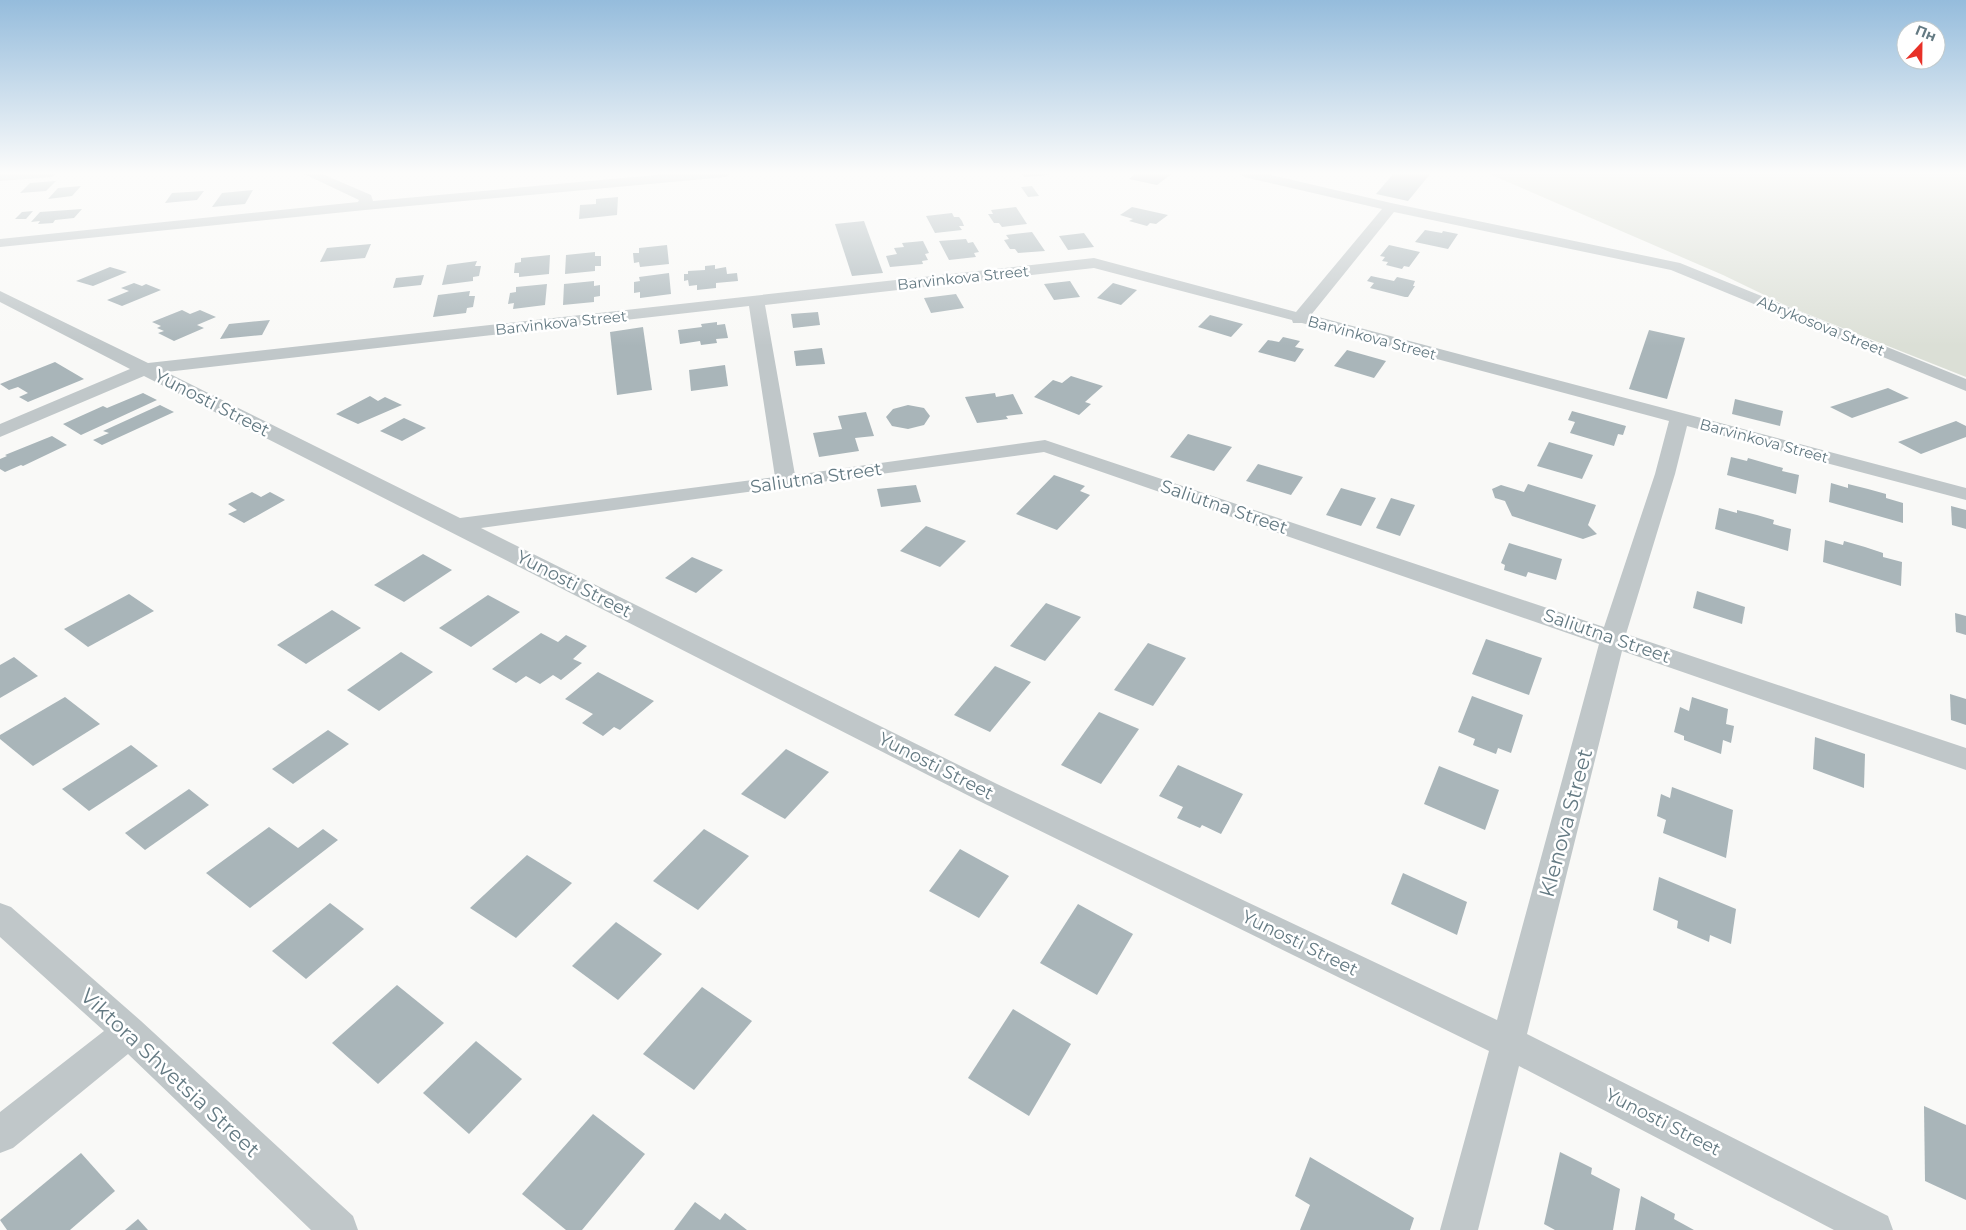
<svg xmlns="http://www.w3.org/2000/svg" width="1966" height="1230" font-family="Montserrat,sans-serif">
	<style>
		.green { fill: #dbdfd6 }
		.building { fill: #a9b5b9 }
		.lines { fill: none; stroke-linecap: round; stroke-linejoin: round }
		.street { fill: #c0c7c9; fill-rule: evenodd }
		.labels { text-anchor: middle; stroke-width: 5; stroke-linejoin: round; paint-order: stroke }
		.far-street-label { font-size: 15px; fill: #647a83; stroke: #fff }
		.street-label { font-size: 18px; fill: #647a83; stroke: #fff }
		.near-street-label { font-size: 21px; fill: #647a83; stroke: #fff }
	</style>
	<rect width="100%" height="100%" fill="#f9f9f7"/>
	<polygon class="green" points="1487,173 1966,173 1966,377 1787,306 1723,275"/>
	<g class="building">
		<polygon points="1022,173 1049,173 1049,175 1024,177"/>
		<polygon points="1136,173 1173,173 1157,185 1129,179"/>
		<polygon points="1394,173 1431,173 1408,201 1376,194"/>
		<polygon points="56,181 46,191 20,193 30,183"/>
		<polygon points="81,186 72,196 48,199 58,188"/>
		<polygon points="1032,186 1039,196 1028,197 1021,187"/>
		<polygon points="253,190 245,204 212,207 222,193"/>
		<polygon points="204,191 197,200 165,203 172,193"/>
		<polygon points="618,197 617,215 579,219 580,205 596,204 596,199"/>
		<polygon points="1016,207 1027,224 1002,227 999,223 994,223 988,214 993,214 991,210"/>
		<polygon points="1132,207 1168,215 1156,224 1150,223 1147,226 1129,221 1133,219 1120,215"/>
		<polygon points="82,209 74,218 55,220 53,223 38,224 40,221 31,222 40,212"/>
		<polygon points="33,211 26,219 15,219 22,212"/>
		<polygon points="952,213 954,217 959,217 962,221 964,226 959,226 962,230 935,233 926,216"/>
		<polygon points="864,221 883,273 852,276 835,224"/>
		<polygon points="1425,230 1442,233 1443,231 1458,234 1448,249 1415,242"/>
		<polygon points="1032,232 1045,251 1018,253 1015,249 1010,249 1004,240 1009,239 1006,235"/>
		<polygon points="1084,233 1094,247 1068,250 1059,236"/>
		<polygon points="966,239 968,243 973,242 979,252 974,253 976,257 949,260 939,241"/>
		<polygon points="923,241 929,253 925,254 928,260 922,261 923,264 890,267 886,256 897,254 894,248 904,247 902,243"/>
		<polygon points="371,244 365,258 320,262 327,248"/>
		<polygon points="667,245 669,264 640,267 639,262 634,263 633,253 639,253 639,248"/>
		<polygon points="1389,245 1420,252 1409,267 1404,266 1402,269 1386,265 1388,262 1382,261 1385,257 1380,256"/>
		<polygon points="595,252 595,256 601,256 601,266 595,266 595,271 565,274 566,255"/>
		<polygon points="550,255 549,274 519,277 519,273 514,273 515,263 521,262 521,258"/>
		<polygon points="477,261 475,266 481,266 479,276 473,277 473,281 442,285 447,265"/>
		<polygon points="715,265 715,269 726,267 727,274 737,273 738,281 716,283 716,288 697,290 697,285 689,286 688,280 684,281 684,274 688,274 688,271 705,270 705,266"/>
		<polygon points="110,267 127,272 93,286 76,281"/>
		<polygon points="669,273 671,294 640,298 640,292 634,293 634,282 640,281 639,277"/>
		<polygon points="424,275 421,285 393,288 396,278"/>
		<polygon points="1371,276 1394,281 1397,277 1415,281 1413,286 1415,286 1408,297 1405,297 1370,288 1374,283 1367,281"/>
		<polygon points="594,281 594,286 600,285 600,296 594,297 594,302 563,305 564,284"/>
		<polygon points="1070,281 1080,297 1054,300 1044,284"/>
		<polygon points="134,283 142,286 146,284 161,290 122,306 107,300 129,291 121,288"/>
		<polygon points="1113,283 1137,290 1121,305 1097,298"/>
		<polygon points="547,284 545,305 513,309 514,303 508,304 510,293 516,292 516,287"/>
		<polygon points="470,291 469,296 475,296 473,307 467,308 466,313 433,317 438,295"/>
		<polygon points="956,294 964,308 931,313 924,298"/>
		<polygon points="182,310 190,314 200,310 216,317 197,325 204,328 174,341 158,333 164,331 157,328 161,326 152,322"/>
		<polygon points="818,312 820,325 793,328 791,314"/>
		<polygon points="1210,315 1243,324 1231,337 1198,327"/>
		<polygon points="270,320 262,335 220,339 229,324"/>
		<polygon points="717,322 717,325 725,324 728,338 716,339 717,343 701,345 700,341 680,344 678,330 702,327 701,324"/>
		<polygon points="643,327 652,390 617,395 610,332"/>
		<polygon points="1649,330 1685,338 1667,399 1629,389"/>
		<polygon points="1283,337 1300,341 1295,347 1304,349 1295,362 1258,352 1268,340 1279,342"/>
		<polygon points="822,348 825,364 796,366 794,351"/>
		<polygon points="1347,350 1386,361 1374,378 1334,366"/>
		<polygon points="55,362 84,379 28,402 19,397 28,393 18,387 9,390 0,384"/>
		<polygon points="725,365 728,386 691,391 689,370"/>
		<polygon points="1071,376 1103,386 1085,402 1091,404 1079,415 1034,397 1053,380 1062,383"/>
		<polygon points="1888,388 1909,398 1852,418 1830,407"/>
		<polygon points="143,393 157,400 81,435 63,424 103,406 107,408"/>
		<polygon points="995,393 996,397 1013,394 1023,414 1006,416 1008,419 977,423 965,397"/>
		<polygon points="370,396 378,401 385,397 402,405 358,424 336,414"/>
		<polygon points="1735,399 1783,411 1780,426 1732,414"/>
		<polygon points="160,405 174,412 102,445 93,440 109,433 103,431"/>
		<polygon points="908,405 924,408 930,416 924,425 908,429 892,426 886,417 893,409"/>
		<polygon points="1572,411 1626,426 1623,435 1618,434 1614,446 1570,433 1575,422 1568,420"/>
		<polygon points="866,412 874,436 855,438 859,451 819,457 813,433 842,429 838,416"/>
		<polygon points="404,418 426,428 402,441 380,431"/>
		<polygon points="1956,421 1966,426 1966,437 1921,454 1898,442"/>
		<polygon points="1188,434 1232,447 1214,471 1170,457"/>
		<polygon points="52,436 67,445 23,466 21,465 5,472 0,469 0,459 7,456 5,455"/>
		<polygon points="1549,442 1593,455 1582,479 1537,466"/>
		<polygon points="1731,457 1747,461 1748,458 1783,468 1782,471 1799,475 1796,494 1727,475"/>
		<polygon points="1258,464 1303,477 1291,495 1246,481"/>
		<polygon points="1054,475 1085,486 1080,491 1090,495 1057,530 1016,514"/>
		<polygon points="1831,483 1848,488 1848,484 1868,489 1886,494 1886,498 1903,503 1903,523 1829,502"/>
		<polygon points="1528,484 1596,505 1588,525 1597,534 1583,539 1512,516 1505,501 1495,498 1492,489 1501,485 1524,492"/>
		<polygon points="916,485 921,502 881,507 877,489"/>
		<polygon points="1341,488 1376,498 1361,526 1326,515"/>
		<polygon points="252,492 261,497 270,492 285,500 244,523 228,514 237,510 228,504"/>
		<polygon points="1391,498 1415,505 1400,536 1376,528"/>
		<polygon points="1951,506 1966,510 1966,529 1952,525"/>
		<polygon points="1719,508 1737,513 1737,510 1757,515 1774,520 1773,524 1791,529 1788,551 1715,529"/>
		<polygon points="926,526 966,541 940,567 900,551"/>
		<polygon points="1825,540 1843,545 1844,541 1865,547 1883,553 1883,557 1902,562 1901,586 1823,562"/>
		<polygon points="1509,543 1562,559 1556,580 1528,572 1526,577 1504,570 1505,565 1501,563"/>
		<polygon points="423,554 452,570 404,602 374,585"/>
		<polygon points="692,557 723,570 696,593 665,578"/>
		<polygon points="1697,591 1745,607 1742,624 1693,608"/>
		<polygon points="129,594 154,611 88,647 64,629"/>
		<polygon points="488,595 520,612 471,647 439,628"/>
		<polygon points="1046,603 1081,617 1045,661 1010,646"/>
		<polygon points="332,610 361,628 306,664 277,645"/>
		<polygon points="1955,613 1966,616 1966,635 1956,632"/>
		<polygon points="541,633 558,642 566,635 587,646 573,659 582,663 561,680 553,675 540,684 526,676 516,683 492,669"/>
		<polygon points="1486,639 1542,658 1529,695 1472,674"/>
		<polygon points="1148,643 1186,658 1153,706 1114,690"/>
		<polygon points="401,652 433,672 379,711 347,690"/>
		<polygon points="14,657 38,676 0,698 0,665"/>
		<polygon points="995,666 1031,682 990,732 954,715"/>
		<polygon points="598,672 654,701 620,730 614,727 603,736 582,723 593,714 565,699"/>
		<polygon points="1950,694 1966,699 1966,725 1951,720"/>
		<polygon points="1472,696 1523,715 1511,753 1498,748 1496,754 1473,745 1475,739 1458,732"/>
		<polygon points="65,697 100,724 33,766 0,739 0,735"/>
		<polygon points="1692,697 1728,709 1726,724 1734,726 1731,743 1723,740 1721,754 1684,740 1684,736 1674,732 1680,707 1689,711"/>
		<polygon points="1099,712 1139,729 1101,784 1061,765"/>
		<polygon points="328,730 349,744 293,784 272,769"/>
		<polygon points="1815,737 1865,754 1864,788 1813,769"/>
		<polygon points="131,745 158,766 89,811 62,789"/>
		<polygon points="786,749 829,772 785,819 741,794"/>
		<polygon points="1178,765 1243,794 1221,834 1202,825 1200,828 1177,818 1183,807 1159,796"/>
		<polygon points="1439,766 1499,790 1485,830 1424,804"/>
		<polygon points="1672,787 1733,810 1726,858 1663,833 1666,820 1657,816 1661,794 1670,798"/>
		<polygon points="189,789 209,805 145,850 125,833"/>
		<polygon points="269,827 298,848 323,829 338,840 250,908 206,873"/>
		<polygon points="704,829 749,856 698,910 653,881"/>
		<polygon points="960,849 1009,876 979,918 929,891"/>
		<polygon points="527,855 572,883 516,938 470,908"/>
		<polygon points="1403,873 1467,902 1457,935 1391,904"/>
		<polygon points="1659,877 1736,909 1731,944 1710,935 1709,942 1677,928 1678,921 1653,910"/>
		<polygon points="330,903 364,929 306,979 272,951"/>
		<polygon points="1078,904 1133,934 1097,995 1040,963"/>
		<polygon points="616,922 662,954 618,1000 572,966"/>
		<polygon points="397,985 444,1023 378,1084 332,1043"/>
		<polygon points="702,987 752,1021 694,1090 643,1054"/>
		<polygon points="1013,1009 1071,1044 1029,1116 968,1078"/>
		<polygon points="476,1041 522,1079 469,1134 423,1093"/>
		<polygon points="1924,1106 1966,1125 1966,1200 1925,1181"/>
		<polygon points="593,1114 645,1154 582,1230 566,1230 522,1194"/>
		<polygon points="1560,1152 1592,1168 1591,1174 1620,1189 1613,1230 1555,1230 1544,1224"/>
		<polygon points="81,1153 115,1191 70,1230 7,1230 0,1220"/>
		<polygon points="1310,1157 1414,1218 1410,1230 1300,1230 1310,1205 1295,1196"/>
		<polygon points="1641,1196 1675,1214 1674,1219 1694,1230 1635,1230"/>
		<polygon points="695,1202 720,1220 725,1213 747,1230 674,1230"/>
		<polygon points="138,1219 148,1230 125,1230"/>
	</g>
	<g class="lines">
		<g class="street">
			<polygon points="0,173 58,173 52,177 0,181"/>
			<polygon points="302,173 320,173 371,195 373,201 677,173 732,173 726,177 365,210 0,247 0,239 358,202 359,200"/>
			<path d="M 1238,173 L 1263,173 L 1391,203 L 1680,263 L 1966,379 L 1966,391 L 1671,270 L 1394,212 L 1311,315 L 1966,488 L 1966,500 L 1687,426 L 1675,474 L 1626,634 L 1966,748 L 1966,770 L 1622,651 L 1527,1034 L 1888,1216 L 1893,1230 L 1834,1230 L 1519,1066 L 1478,1230 L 1440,1230 L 1489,1051 L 977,800 L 144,376 L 0,437 L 0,424 L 130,369 L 0,302 L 0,291 L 148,363 L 1094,258 L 1296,312 L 1382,209 L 1244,177 ZM 1094,268 L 1292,320 L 1293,323 L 1302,323 L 1669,421 L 1655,474 L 1604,627 L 1045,440 L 795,475 L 765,305 ZM 749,306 L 775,477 L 460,518 L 166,372 ZM 1044,452 L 1599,644 L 1497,1020 L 997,784 L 481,528 Z"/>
			<polygon points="0,903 11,907 141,1021 353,1216 358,1230 311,1230 128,1054 13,1148 0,1153 0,1112 104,1031 0,937"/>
		</g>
	</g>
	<linearGradient id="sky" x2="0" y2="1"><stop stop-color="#95bcdc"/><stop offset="0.5" stop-color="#fcfcfb"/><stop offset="1" stop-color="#fcfcfb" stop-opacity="0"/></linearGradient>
	<rect width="1966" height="346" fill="url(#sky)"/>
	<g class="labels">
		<g class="far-street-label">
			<text transform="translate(963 278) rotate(-6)" y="5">Barvinkova Street</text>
			<text transform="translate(561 323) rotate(-6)" y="5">Barvinkova Street</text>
			<text transform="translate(1821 326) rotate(22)" y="5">Abrykosova Street</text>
			<text transform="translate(1372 338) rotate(15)" y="5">Barvinkova Street</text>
			<text transform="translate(1764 441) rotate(15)" y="5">Barvinkova Street</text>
		</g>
		<g class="street-label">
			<text transform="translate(212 403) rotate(27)" y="6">Yunosti Street</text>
			<text transform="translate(816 478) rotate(-8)" y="6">Saliutna Street</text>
			<text transform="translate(1224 507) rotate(19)" y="6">Saliutna Street</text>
			<text transform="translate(574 584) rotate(27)" y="6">Yunosti Street</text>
			<text transform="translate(1607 636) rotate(19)" y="6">Saliutna Street</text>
			<text transform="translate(936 766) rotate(27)" y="6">Yunosti Street</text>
			<text transform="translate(1300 943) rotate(26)" y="6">Yunosti Street</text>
			<text transform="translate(1663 1122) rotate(27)" y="6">Yunosti Street</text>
		</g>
		<g class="near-street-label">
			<text transform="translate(1566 823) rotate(-75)" y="7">Klenova Street</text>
			<text transform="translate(170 1073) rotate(43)" y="7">Viktora Shvetsia Street</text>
		</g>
	</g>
	<g transform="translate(1921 45) rotate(22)"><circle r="24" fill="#ffffff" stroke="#c1cacd"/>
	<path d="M0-4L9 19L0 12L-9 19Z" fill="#e83128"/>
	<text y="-8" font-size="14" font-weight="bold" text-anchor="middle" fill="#647a83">Пн</text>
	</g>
</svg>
